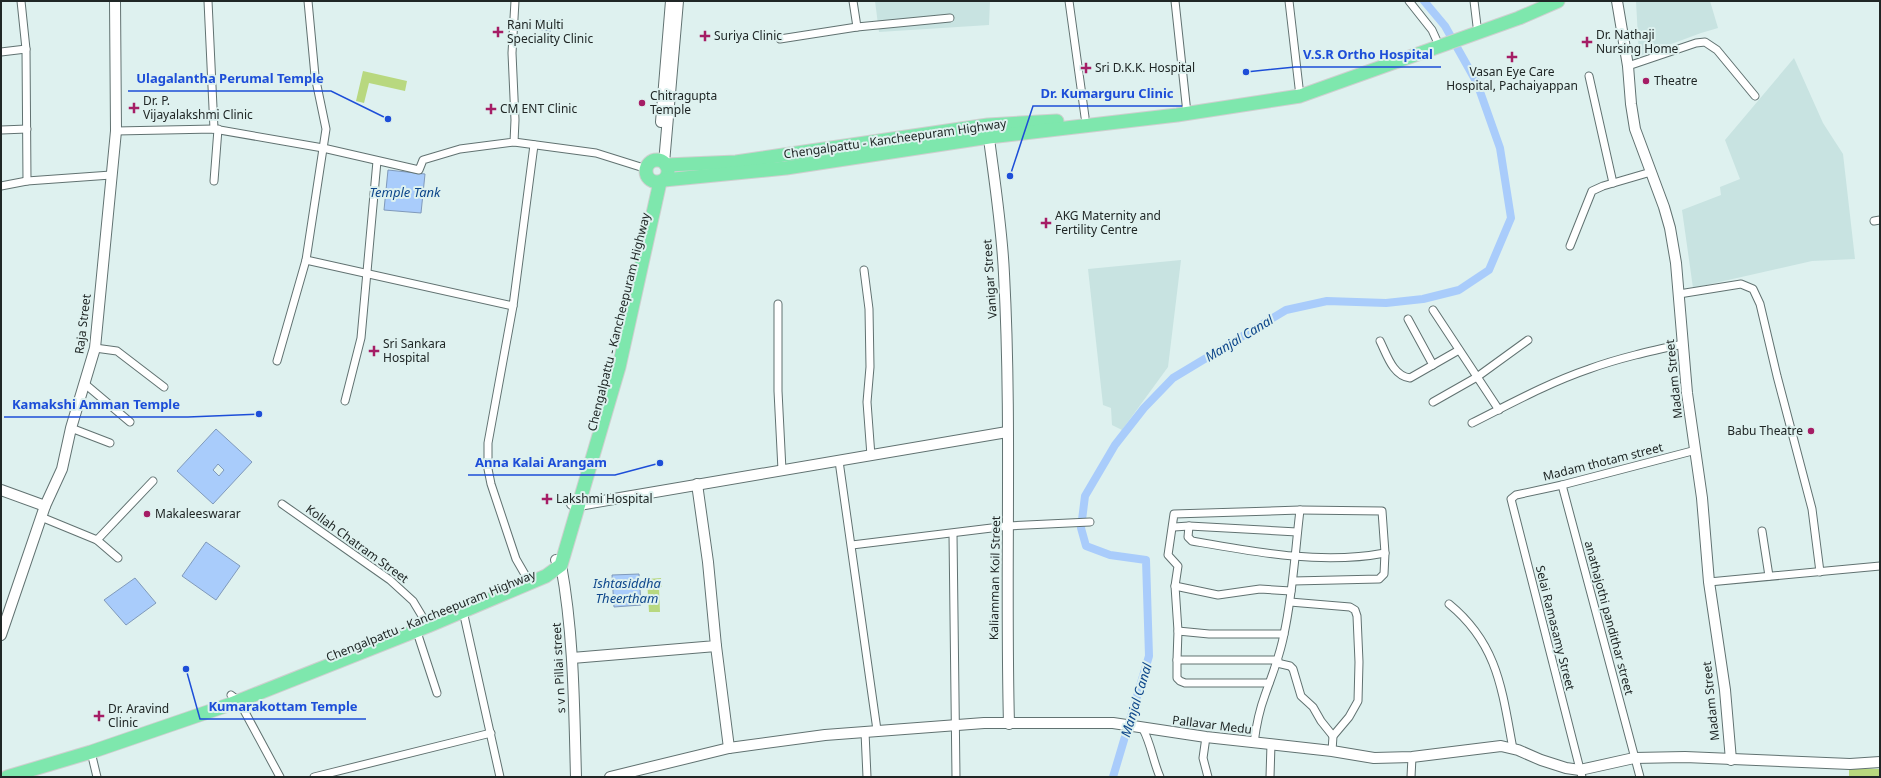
<svg xmlns="http://www.w3.org/2000/svg" width="1881" height="778" font-family="'Noto Sans',sans-serif">
	<style>
		.built { fill: #c8e3e1 }
		.green { fill: #b8d87f }
		.water { fill: #a9ccfb; stroke: #809abb; fill-rule: evenodd }
		.lines { fill: none; stroke-linecap: round; stroke-linejoin: round }
		.canal { stroke: #a9ccfb; stroke-width: 8 }
		.street-casing { stroke: #617271; stroke-width: 9 }
		.secondary-casing { stroke: #617271; stroke-width: 12 }
		.highway-casing { stroke: #cecfcf; stroke-width: 15 }
		.street { stroke: #fff; stroke-width: 7 }
		.secondary { stroke: #fff; stroke-width: 10 }
		.highway { stroke: #7ee7ad; stroke-width: 13 }
		.poi-dot { fill: #a51d65; stroke: #def1ef; stroke-width: 1.5 }
		.labels { text-anchor: middle; stroke-width: 4; stroke-linejoin: round; paint-order: stroke }
		.poi-label { font-size: 12px; fill: #202726; stroke: #def1ef; text-anchor: start }
		.street-label { font-size: 12px; fill: #202726; stroke: #def1ef }
		.water-label { font-size: 13px; font-style: italic; fill: #0e478b; stroke: #def1ef }
		.leader { fill: none; stroke: #1d4ed8; stroke-width: 1.5 }
		.callout-dot { fill: #1d4ed8; stroke: #def1ef; stroke-width: 1.5 }
		.callout-label { font-size: 13px; text-anchor: middle; font-weight: bold; fill: #1d4ed8; stroke: #def1ef; stroke-width: 4; stroke-linejoin: round; paint-order: stroke }
	</style>
	<rect width="100%" height="100%" fill="#def1ef"/>
	<g class="built">
		<polygon points="875,1 990,1 989,25 879,32"/>
		<polygon points="1636,1 1710,1 1718,28 1701,33 1639,56"/>
		<polygon points="1794,58 1823,123 1843,154 1855,259 1812,261 1693,288 1682,210 1721,195 1720,187 1740,179 1725,140"/>
		<polygon points="1181,260 1168,367 1122,430 1112,425 1111,408 1103,405 1088,269"/>
	</g>
	<g class="green">
		<polygon points="363,71 407,81 405,91 369,83 364,103 356,101"/>
		<polygon points="661,578 662,587 659,587 660,612 649,612 647,579"/>
		<polygon points="1849,768 1880,769 1880,777 1849,777"/>
	</g>
	<g class="water">
		<polygon points="540,20 552,21 551,31 539,30"/>
		<polygon points="388,170 425,174 421,213 384,210"/>
		<path d="M 216,429 L 252,462 L 213,504 L 177,471 ZM 218,464 L 224,470 L 219,476 L 213,470 Z"/>
		<polygon points="206,542 240,566 216,600 182,576"/>
		<polygon points="639,574 641,605 614,607 612,575"/>
		<polygon points="135,578 156,603 126,625 104,600"/>
	</g>
	<g class="lines">
		<polyline class="canal" points="1113,777 1149,656 1146,560 1110,555 1086,546 1081,528 1085,496 1115,445 1144,408 1173,378 1286,310 1327,301 1386,303 1423,299 1459,290 1489,270 1511,218 1500,148 1477,83 1445,26 1424,1"/>
		<defs>
			<g id="street">
				<polyline points="21,1 26,49 27,181"/>
				<polyline points="208,1 214,129"/>
				<polyline points="853,1 857,27"/>
				<polyline points="1069,1 1085,117"/>
				<polyline points="1175,1 1187,113"/>
				<polyline points="1289,1 1300,96"/>
				<polyline points="1409,1 1432,30 1437,41"/>
				<polyline points="1474,1 1477,26"/>
				<polyline points="780,39 857,27 950,18"/>
				<polyline points="1,52 26,49"/>
				<polyline points="1628,66 1696,43 1705,42 1717,50 1755,96"/>
				<polyline points="1589,76 1613,183"/>
				<polyline points="1,130 27,129"/>
				<polyline points="116,131 214,129 323,148 419,170 423,160 460,149 514,142 515,120 512,53 515,1"/>
				<polyline points="514,142 596,153 647,169"/>
				<polyline points="214,181 218,129"/>
				<polyline points="1,186 27,181 111,175"/>
				<polyline points="1874,221 1880,220"/>
				<polyline points="1570,246 1592,191 1603,186 1651,172"/>
				<polyline points="306,260 513,306"/>
				<polyline points="864,270 869,309 870,367 867,402 871,456"/>
				<polyline points="1679,294 1741,284 1753,289 1760,304 1777,376 1812,509 1820,572"/>
				<polyline points="778,304 778,391 782,470"/>
				<polyline points="1433,310 1499,410"/>
				<polyline points="1408,319 1433,365"/>
				<path d="M 1380,341 C 1387,355 1393,376 1410,378 L 1459,350"/>
				<polyline points="95,348 117,351 164,387"/>
				<polyline points="277,361 306,260 326,129 315,76 308,1"/>
				<polyline points="85,384 130,422"/>
				<polyline points="345,401 361,338 377,161"/>
				<polyline points="1433,402 1477,377 1528,340"/>
				<path d="M 1472,423 C 1510,404 1548,383 1589,369 C 1619,358 1651,351 1683,344"/>
				<polyline points="71,428 110,443"/>
				<polyline points="839,461 877,730"/>
				<polyline points="1562,485 1640,777"/>
				<polyline points="282,504 390,580 413,601 428,626"/>
				<polyline points="41,517 97,540 118,558"/>
				<path d="M 1189,526 L 1188,537 L 1192,541 C 1255,552 1322,565 1385,553"/>
				<polyline points="1174,527 1189,526 1297,532"/>
				<polyline points="1762,531 1769,576"/>
				<polyline points="953,534 956,777"/>
				<polyline points="97,540 153,481"/>
				<polyline points="852,545 1008,526 1090,522"/>
				<polyline points="527,578 516,559 491,484 488,469 488,443 513,306 534,145"/>
				<polyline points="1293,581 1379,579 1384,574 1385,553 1382,511 1300,510"/>
				<polyline points="1709,582 1880,566"/>
				<polyline points="1175,586 1218,595 1260,589 1291,591"/>
				<polyline points="1290,602 1350,607 1355,610 1357,616 1359,662 1358,701 1349,717 1333,736 1332,751"/>
				<path d="M 1449,604 C 1498,644 1502,690 1513,749"/>
				<polyline points="463,611 500,777"/>
				<polyline points="416,629 437,693"/>
				<polyline points="1178,631 1209,634 1284,634"/>
				<polyline points="1177,660 1177,678 1180,681 1185,683 1269,683"/>
				<polyline points="1277,663 1290,666 1293,669 1301,696 1313,707 1321,721 1333,736"/>
				<polyline points="231,695 239,701 280,777"/>
				<path d="M 1143,729 C 1151,744 1153,761 1160,777"/>
				<polyline points="865,732 867,777"/>
				<polyline points="1206,737 1203,758 1208,777"/>
				<path d="M 1254,743 C 1256,727 1259,711 1265,695 C 1272,675 1280,656 1284,634 C 1293,593 1295,552 1300,510 L 1174,514 L 1168,555 L 1178,566 L 1175,586 L 1178,631 L 1177,660 L 1278,660"/>
				<polyline points="91,752 97,777"/>
				<polyline points="314,777 491,733"/>
				<polyline points="1270,777 1271,744"/>
				<polyline points="1411,777 1412,757"/>
				<polyline points="1582,777 1511,499 1516,495 1562,485 1696,450"/>
			</g>
			<g id="secondary">
				<polyline points="1617,1 1628,66 1631,104 1635,129 1664,207 1670,228 1676,263 1687,393 1702,498 1709,582 1725,690 1731,760"/>
				<polyline points="661,122 671,1"/>
				<path d="M 988,131 C 994,178 1002,227 1004,274 C 1012,424 1005,574 1009,724"/>
				<polyline points="664,163 678,1"/>
				<polyline points="1,490 45,506"/>
				<polyline points="572,504 579,505 1007,432"/>
				<path d="M 556,560 L 561,565 C 574,635 574,706 576,777"/>
				<polyline points="1,635 45,506 62,469 71,428 95,348 116,131 115,1"/>
				<polyline points="716,646 729,748"/>
				<polyline points="572,658 716,646 708,562 697,484"/>
				<polyline points="610,777 729,748 825,735 984,723 1113,723 1206,737 1332,751 1374,758 1412,757 1501,746 1518,750 1541,760 1566,768 1580,770 1634,758 1685,757 1850,764 1880,762"/>
			</g>
			<g id="highway">
				<circle cx="657" cy="171" r="11"/>
				<polyline points="666,165 736,162 988,125 1057,121"/>
				<polyline points="664,180 786,168 989,137 1177,115 1300,96 1519,18 1558,1"/>
				<polyline points="7,777 91,752 231,704 428,626 546,576 561,565 619,367 660,182"/>
			</g>
		</defs>
		<use href="#street" class="street-casing"/>
		<use href="#secondary" class="secondary-casing"/>
		<use href="#highway" class="highway-casing"/>
		<use href="#street" class="street"/>
		<use href="#secondary" class="secondary"/>
		<use href="#highway" class="highway"/>
	</g>
	<g class="poi-dot">
		<path d="M496 26h4v4h4v4h-4v4h-4v-4h-4v-4h4z"/>
		<path d="M703 30h4v4h4v4h-4v4h-4v-4h-4v-4h4z"/>
		<path d="M1585 36h4v4h4v4h-4v4h-4v-4h-4v-4h4z"/>
		<path d="M1510 51h4v4h4v4h-4v4h-4v-4h-4v-4h4z"/>
		<path d="M1084 62h4v4h4v4h-4v4h-4v-4h-4v-4h4z"/>
		<circle cx="1646" cy="81" r="4"/>
		<circle cx="642" cy="103" r="4"/>
		<path d="M132 102h4v4h4v4h-4v4h-4v-4h-4v-4h4z"/>
		<path d="M489 103h4v4h4v4h-4v4h-4v-4h-4v-4h4z"/>
		<path d="M1044 217h4v4h4v4h-4v4h-4v-4h-4v-4h4z"/>
		<path d="M372 345h4v4h4v4h-4v4h-4v-4h-4v-4h4z"/>
		<circle cx="1811" cy="431" r="4"/>
		<path d="M545 493h4v4h4v4h-4v4h-4v-4h-4v-4h4z"/>
		<circle cx="147" cy="514" r="4"/>
		<path d="M97 710h4v4h4v4h-4v4h-4v-4h-4v-4h4z"/>
	</g>
	<g class="labels">
		<g class="poi-label">
			<text x="507" y="29">Rani Multi<tspan x="507" dy="14">Speciality Clinic</tspan></text>
			<text x="1596" y="39">Dr. Nathaji<tspan x="1596" dy="14">Nursing Home</tspan></text>
			<text x="714" y="40">Suriya Clinic</text>
			<text x="1095" y="72">Sri D.K.K. Hospital</text>
			<text x="1512" y="76" text-anchor="middle">Vasan Eye Care<tspan x="1512" dy="14">Hospital, Pachaiyappan</tspan></text>
			<text x="1654" y="85">Theatre</text>
			<text x="650" y="100">Chitragupta<tspan x="650" dy="14">Temple</tspan></text>
			<text x="143" y="105">Dr. P.<tspan x="143" dy="14">Vijayalakshmi Clinic</tspan></text>
			<text x="500" y="113">CM ENT Clinic</text>
			<text x="1055" y="220">AKG Maternity and<tspan x="1055" dy="14">Fertility Centre</tspan></text>
			<text x="383" y="348">Sri Sankara<tspan x="383" dy="14">Hospital</tspan></text>
			<text x="1803" y="435" text-anchor="end">Babu Theatre</text>
			<text x="556" y="503">Lakshmi Hospital</text>
			<text x="155" y="518">Makaleeswarar</text>
			<text x="108" y="713">Dr. Aravind<tspan x="108" dy="14">Clinic</tspan></text>
		</g>
		<g class="street-label">
			<text transform="translate(895 139) rotate(-8)" y="4">Chengalpattu - Kancheepuram Highway</text>
			<text transform="translate(990 279) rotate(-94)" y="4">Vanigar Street</text>
			<text transform="translate(619 322) rotate(-76)" y="4">Chengalpattu - Kancheepuram Highway</text>
			<text transform="translate(83 324) rotate(-83)" y="4">Raja Street</text>
			<text transform="translate(1674 379) rotate(-96)" y="4">Madam Street</text>
			<text transform="translate(1603 462) rotate(-14)" y="4">Madam thotam street</text>
			<text transform="translate(357 544) rotate(36)" y="4">Kollah Chatram Street</text>
			<text transform="translate(995 578) rotate(-89)" y="4">Kaliamman Koil Street</text>
			<text transform="translate(431 616) rotate(-22)" y="4">Chengalpattu - Kancheepuram Highway</text>
			<text transform="translate(1609 618) rotate(75)" y="4">anathajothi pandithar street</text>
			<text transform="translate(1555 628) rotate(76)" y="4">Selai Ramasamy Street</text>
			<text transform="translate(559 668) rotate(-93)" y="4">s v n Pillai street</text>
			<text transform="translate(1711 701) rotate(-96)" y="4">Madam Street</text>
			<text transform="translate(1212 725) rotate(7)" y="4">Pallavar Medu</text>
		</g>
		<g class="water-label">
			<text x="405" y="197">Temple Tank</text>
			<text transform="translate(1239 338) rotate(-31)" y="5">Manjal Canal</text>
			<text x="627" y="588">Ishtasiddha<tspan x="627" dy="15">Theertham</tspan></text>
			<text transform="translate(1136 700) rotate(-73)" y="5">Manjal Canal</text>
		</g>
	</g>
	<path class="leader" d="M1246 72L1295 67H1441M388 119L331 91H128M1010 176L1033 106H1182M259 414L188 417H4M660 463L615 475H468M186 669L200 719H366"/>
	<g class="callout-dot">
		<circle cx="1246" cy="72" r="4"/>
		<circle cx="388" cy="119" r="4"/>
		<circle cx="1010" cy="176" r="4"/>
		<circle cx="259" cy="414" r="4"/>
		<circle cx="660" cy="463" r="4"/>
		<circle cx="186" cy="669" r="4"/>
	</g>
	<g class="callout-label">
		<text x="1368" y="59">V.S.R Ortho Hospital</text>
		<text x="230" y="83">Ulagalantha Perumal Temple</text>
		<text x="1107" y="98">Dr. Kumarguru Clinic</text>
		<text x="96" y="409">Kamakshi Amman Temple</text>
		<text x="541" y="467">Anna Kalai Arangam</text>
		<text x="283" y="711">Kumarakottam Temple</text>
	</g>
	<rect width="1881" height="778" fill="none" stroke="#202726" stroke-width="4"/>
</svg>
